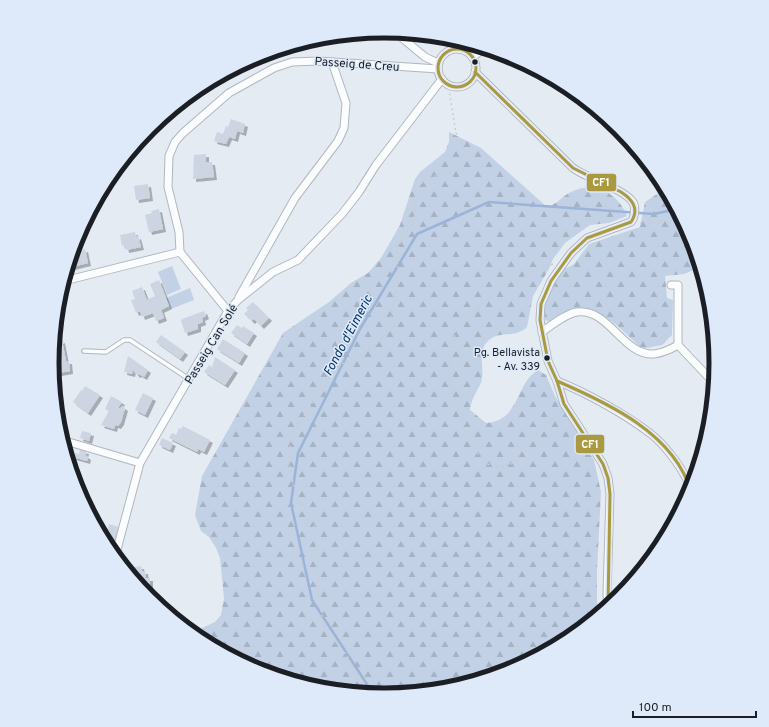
<svg xmlns="http://www.w3.org/2000/svg" width="769" height="727" font-family="Overpass,sans-serif">
	<style>
		.forest { fill: url(#forest-firs) }
		.pitch { fill: #c2d1e5 }
		.lines { fill: none; stroke-linecap: round; stroke-linejoin: round }
		.stream { stroke: #9bb4d7; stroke-width: 2.5 }
		.building { fill: #cdd5e2; filter: url(#shadow) }
		.lane-casing { stroke: #b1b7bd; stroke-width: 5.5 }
		.street-casing { stroke: #b1b7bd; stroke-width: 9 }
		.path { stroke: #cbcdcf; stroke-width: 1.5; stroke-dasharray: 2 3; stroke-linecap: butt }
		.lane { stroke: #fbfcfd; stroke-width: 3.5 }
		.street { stroke: #fbfcfd; stroke-width: 7 }
		.bus-1-casing { stroke: #deeaf9; stroke-width: 6 }
		.bus-1 { stroke: #ab9940; stroke-width: 3 }
		.bus-dot { fill: #1b1f25; stroke: #deeaf9; stroke-width: 1.5 }
		.labels { text-anchor: middle; stroke-width: 3; stroke-linejoin: round; paint-order: stroke }
		.bus-label { font-size: 11px; fill: #1b1f25; stroke: #deeaf9; text-anchor: end }
		.street-label { font-size: 12px; fill: #1b1f25; stroke: #deeaf9 }
		.water-label { font-size: 13px; font-style: italic; fill: #05346b; stroke: #deeaf9 }
		.rim { fill: none; stroke: #1b1f25; stroke-width: 5 }
		.line-badge { stroke: #deeaf9; stroke-width: 1.5 }
		.badge-label { font-size: 11px; text-anchor: middle; font-weight: bold; fill: #fff }
	</style>
	<defs>
		<pattern id="forest-firs" width="22" height="20" patternUnits="userSpaceOnUse"><rect width="22" height="20" fill="#c2d1e5"/><path d="M5 1l3.5 6h-7zM16 11l3.5 6h-7z" fill="#a6b3c4"/></pattern>
		<filter id="shadow"><feDropShadow dx="3" dy="3" stdDeviation="0" flood-color="#0004"/></filter>
	</defs>
	<rect width="100%" height="100%" fill="#e4ebf3"/>
	<g class="forest">
		<path d="M 449,132 L 481,148 L 547,207 C 558,204 563,195 573,191 C 597,181 618,194 627,216 L 609,223 L 590,225 L 565,243 L 553,259 L 549,269 L 533,296 L 527,327 C 525,329 522,331 519,332 C 510,336 498,332 489,340 C 477,350 484,365 482,378 C 481,388 472,394 470,410 L 486,423 C 521,420 514,385 538,370 L 546,375 L 555,396 L 594,460 L 601,492 L 597,571 L 597,604 L 599,615 L 569,640 L 512,671 L 449,690 L 384,696 L 319,690 L 257,671 L 200,640 L 192,633 L 215,622 L 221,615 L 224,598 L 220,558 L 216,548 L 209,537 L 201,531 L 195,515 L 202,476 L 283,333 L 329,302 L 351,283 L 368,273 L 381,258 L 400,225 L 415,179 L 420,172 L 445,152 L 449,142 Z"/>
		<path d="M 666,188 L 692,236 L 701,267 L 684,274 L 665,276 L 667,298 L 673,300 L 672,335 L 662,345 L 642,349 C 616,324 586,289 551,322 L 545,320 L 544,305 L 561,271 L 574,264 L 589,244 L 640,227 L 645,202 Z"/>
	</g>
	<g class="pitch">
		<polygon points="172,266 181,289 167,295 158,272"/>
		<polygon points="190,288 194,300 171,309 166,298"/>
	</g>
	<g class="lines">
		<polyline class="stream" points="374,695 312,600 291,503 298,453 360,329 417,234 489,202 654,214 677,209"/>
	</g>
	<g class="building">
		<polygon points="231,119 245,124 243,133 237,131 235,139 229,137 226,144 214,141 217,132 223,134 226,126 228,127"/>
		<polygon points="206,154 206,162 212,162 214,177 193,179 194,155"/>
		<polygon points="148,184 150,198 136,200 134,186"/>
		<polygon points="159,209 163,229 149,232 145,215 152,213 151,211"/>
		<polygon points="135,232 136,237 138,236 141,247 126,250 125,245 122,246 120,235"/>
		<polygon points="85,249 88,263 72,267 72,255 80,253 79,251"/>
		<polygon points="159,280 169,306 161,310 164,318 156,321 153,313 142,317 140,311 136,313 131,300 135,299 132,291 142,287 147,300 155,296 150,284"/>
		<polygon points="253,302 269,318 261,326 254,319 252,321 244,314 248,310 246,308"/>
		<polygon points="204,311 206,316 202,318 203,322 198,324 198,329 185,333 181,321 182,319"/>
		<polygon points="237,325 242,328 243,326 254,333 247,344 231,333"/>
		<polygon points="161,335 185,352 180,359 156,342"/>
		<polygon points="60,338 60,341 62,340 66,361 69,361 70,371 53,374 52,364 55,363 53,356 54,343 57,342 56,339"/>
		<polygon points="223,339 245,353 239,363 217,349"/>
		<polygon points="128,356 148,370 144,377 139,374 137,375 133,370 132,374 124,372"/>
		<polygon points="215,357 235,370 225,385 204,372 209,365 212,367"/>
		<polygon points="85,386 100,395 88,413 73,402 81,390 82,391"/>
		<polygon points="143,393 153,398 145,415 135,410"/>
		<polygon points="111,396 122,402 118,408 120,409 122,406 125,408 121,422 118,426 115,425 114,429 101,425 109,411 105,409"/>
		<polygon points="183,426 210,440 204,452 198,449 197,452 169,438 172,433 176,435 179,428 181,429"/>
		<polygon points="82,431 91,433 89,441 80,438"/>
		<polygon points="162,438 173,443 170,450 159,445"/>
		<polygon points="80,450 86,451 85,455 88,457 87,461 73,457 74,453 79,454"/>
		<polygon points="109,524 119,527 111,552 106,545 111,532 107,531"/>
		<polygon points="141,566 142,571 145,571 146,578 150,578 150,586 146,586 147,593 145,594 127,572 128,568"/>
	</g>
	<g class="lines">
		<defs>
			<polyline id="lane" points="84,351 106,352 124,340 130,340 189,379"/>
			<g id="street">
				<polyline points="395,32 425,57 438,63"/>
				<polyline points="456,39 459,49"/>
				<circle cx="457" cy="68" r="19"/>
				<polyline points="472,57 485,48"/>
				<path d="M 475,72 L 573,168 C 588,179 622,188 632,201 C 636,206 635,213 633,219 L 631,222 L 587,238 L 571,253 L 563,264 L 551,281 L 541,304 L 540,320 L 548,361 L 557,381 L 564,404 L 603,464 L 608,478 L 610,494 L 607,594 L 608,608"/>
				<polyline points="180,252 179,232 168,187 169,156 175,142 183,133 229,93 274,68 292,62 319,61 438,69"/>
				<polyline points="180,252 228,311"/>
				<polyline points="64,281 180,252"/>
				<polyline points="671,285 678,285 678,345"/>
				<polyline points="239,297 295,198 338,141 344,128 346,103 332,62"/>
				<path d="M 542,332 C 552,325 565,314 577,312 C 609,308 623,356 654,354 C 662,353 671,349 678,345"/>
				<polyline points="678,345 715,384"/>
				<path d="M 557,381 C 587,393 625,414 651,434 C 665,445 688,474 691,492"/>
				<polyline points="62,440 140,463"/>
				<polyline points="115,557 140,463 228,311 238,300 273,272 298,260 342,214 359,192 376,165 442,79"/>
			</g>
		</defs>
		<use href="#lane" class="lane-casing"/>
		<use href="#street" class="street-casing"/>
		<g class="path">
			<polyline points="640,223 683,220"/>
			<polyline points="553,264 506,284 456,328 447,377 470,445 492,468 511,464 542,427 561,413"/>
			<path d="M 366,694 L 346,654 L 326,631 L 323,622 L 320,606 L 315,530 C 312,516 301,506 296,492 C 280,447 294,428 320,393 C 326,385 330,374 337,368 C 351,356 375,351 384,335 C 392,320 398,288 398,270 C 398,262 396,254 399,246 C 402,236 411,227 414,217 C 416,209 413,197 417,190 C 428,168 455,180 465,163 L 466,154 L 456,133 L 448,84"/>
		</g>
		<use href="#lane" class="lane"/>
		<use href="#street" class="street"/>
		<defs>
			<g id="bus-1">
				<circle cx="457" cy="68" r="19"/>
				<path d="M 475,72 L 573,168 L 621,192 C 632,199 640,209 631,222 L 587,238 L 571,253 L 551,281 L 541,304 L 540,320 L 548,361 L 557,381 L 564,404 L 603,464 L 608,478 L 610,494 L 608,608"/>
				<path d="M 557,381 C 608,403 675,434 691,492"/>
			</g>
		</defs>
		<use href="#bus-1" class="bus-1-casing"/>
		<use href="#bus-1" class="bus-1"/>
	</g>
	<g class="bus-dot">
		<circle cx="475" cy="62" r="3.5"/>
		<circle cx="547" cy="358" r="3.5"/>
	</g>
	<g class="labels">
		<g class="bus-label">
			<text x="540" y="356">Pg. Bellavista<tspan x="540" dy="14">- Av. 339</tspan></text>
		</g>
		<g class="street-label">
			<text transform="translate(357 64) rotate(4)" y="4">Passeig de Creu</text>
			<text transform="translate(211 344) rotate(-59)" y="4">Passeig Can Solé</text>
		</g>
		<g class="water-label">
			<text transform="translate(347 335) rotate(-62)" y="5">Fondo d'Eimeric</text>
		</g>
	</g>
	<path d="M0 0H769V727H0ZM59 363a325 325 0 1 1 650 0a325 325 0 1 1-650 0Z" fill="#deeaf9" fill-rule="evenodd"/>
	<path class="rim" d="M59 363a325 325 0 1 1 650 0a325 325 0 1 1-650 0Z"/>
	<g class="line-badge">
		<rect x="586" y="173" width="31" height="19" rx="4" fill="#ab9940"/>
		<rect x="575" y="434" width="30" height="20" rx="4" fill="#ab9940"/>
	</g>
	<g class="badge-label">
		<text x="601" y="186">CF1</text>
		<text x="590" y="448">CF1</text>
	</g>
	<path d="M633 711v6h123v-6" fill="none" stroke="#1b1f25" stroke-width="2"/>
	<text x="639" y="711" font-size="12" fill="#1b1f25" stroke="#deeaf9" stroke-width="3" paint-order="stroke">100 m</text>
</svg>
